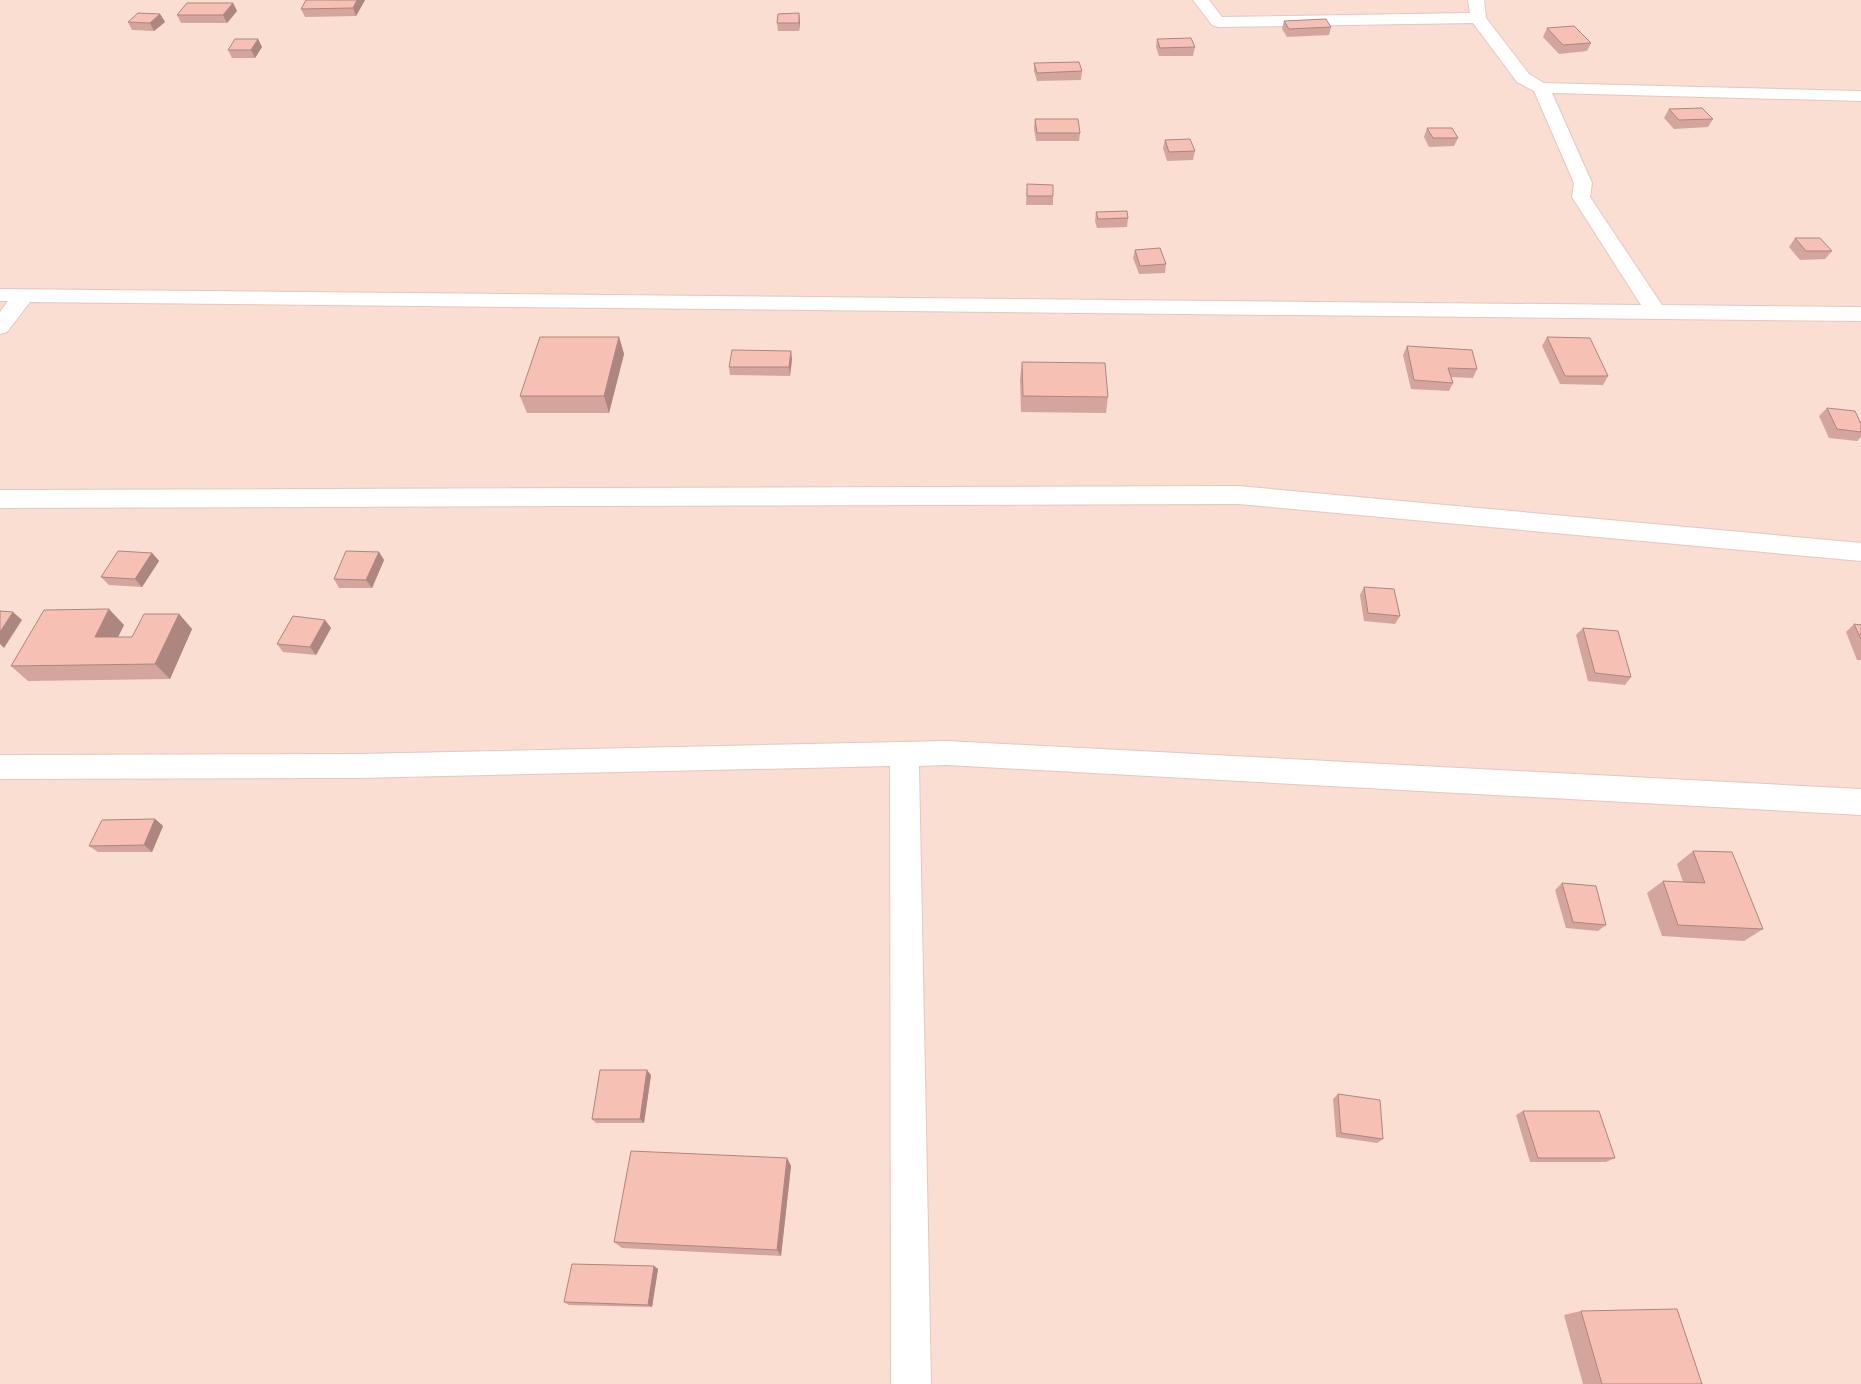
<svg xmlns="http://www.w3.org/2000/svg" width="1861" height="1384" font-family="Rubik,sans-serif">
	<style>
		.residential { fill: #f9ded1 }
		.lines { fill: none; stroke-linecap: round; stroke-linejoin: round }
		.street-casing { stroke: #e5c7be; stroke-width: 2 }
		.street { fill: #fff; fill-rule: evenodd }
		.wall { fill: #d4a59c }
		.shaded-wall { fill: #ac867f }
		.building { fill: #f6c0b5; stroke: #ac867f }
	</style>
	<rect width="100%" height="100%" fill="#feece0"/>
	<rect class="residential" x="0" y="0" width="1861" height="1384"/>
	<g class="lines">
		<defs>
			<g id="street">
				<polygon points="1193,0 1209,0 1222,17 1470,13 1468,0 1484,0 1486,18 1529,74 1544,83 1861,91 1861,101 1552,93 1592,183 1590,197 1662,305 1861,307 1861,321 30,302 7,332 0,334 0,312 8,301 0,301 0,289 1641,305 1572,197 1574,183 1534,91 1517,82 1473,23 1218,27 1212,25"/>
				<polygon points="1238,486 1861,543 1861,561 1238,504 0,508 0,490"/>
				<polygon points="947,741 1861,789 1861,815 947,765 919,766 931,1384 891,1384 890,766 358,778 0,779 0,755 358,754"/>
			</g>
		</defs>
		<use href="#street" class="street-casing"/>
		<use href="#street" class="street"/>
	</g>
	<g class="wall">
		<polygon points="306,0 365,0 356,16 305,17 301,9"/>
		<polygon points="233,3 237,11 227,23 181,23 177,15"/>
		<polygon points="160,14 165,22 154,31 132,30 128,22"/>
		<polygon points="1284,21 1331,27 1329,35 1287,37 1282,29"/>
		<polygon points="800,22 799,31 778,31 777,23"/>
		<polygon points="1547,28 1591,43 1587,51 1559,54 1543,37"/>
		<polygon points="258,39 262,47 255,58 232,58 228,50"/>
		<polygon points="1157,39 1195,47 1193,56 1159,56 1156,47"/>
		<polygon points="1034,63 1082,71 1081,80 1037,81 1034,71"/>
		<polygon points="1669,109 1713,119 1708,127 1674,129 1664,118"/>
		<polygon points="1035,119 1080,133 1079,141 1036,141 1034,128"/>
		<polygon points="1427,128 1458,138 1454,146 1429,147 1424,137"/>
		<polygon points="1165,140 1195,151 1193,160 1167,161 1163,148"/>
		<polygon points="1027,184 1053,196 1053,205 1026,205"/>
		<polygon points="1096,212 1128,218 1127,227 1097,228 1095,221"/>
		<polygon points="1795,238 1832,251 1825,259 1800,260 1789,247"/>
		<polygon points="1135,250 1166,264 1165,273 1139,274 1133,258"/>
		<polygon points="619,337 624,354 609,413 527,413 520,396"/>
		<polygon points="1547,337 1608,376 1603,385 1560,384 1542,346"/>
		<polygon points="1407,346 1477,369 1473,378 1451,377 1453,383 1449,391 1411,389 1403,355"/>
		<polygon points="792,359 790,376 730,375 729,367"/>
		<polygon points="1022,362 1108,397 1106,413 1021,412 1020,379"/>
		<polygon points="1827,408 1861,424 1861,437 1857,441 1829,438 1819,416"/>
		<polygon points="379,552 384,560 372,588 339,588 334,579"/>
		<polygon points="152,553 159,561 142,587 109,585 101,577"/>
		<polygon points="1364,587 1400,616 1395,624 1364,621 1360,595"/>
		<polygon points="179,614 192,629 170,679 28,681 11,666 124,625 118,637 132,637"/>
		<polygon points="325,620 331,628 316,655 283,652 277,644"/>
		<polygon points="1854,624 1861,625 1861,660 1857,660 1846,632"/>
		<polygon points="1583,628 1631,677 1625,685 1588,681 1576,635"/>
		<polygon points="155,819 163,826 152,852 98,852 89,846"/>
		<polygon points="1693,851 1763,929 1744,941 1662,936 1647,893 1663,881 1683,882 1677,864"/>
		<polygon points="1562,883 1606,925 1598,931 1566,928 1555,890"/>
		<polygon points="651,1075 644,1123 596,1123 592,1119"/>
		<polygon points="1338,1094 1383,1139 1377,1143 1336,1137 1333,1099"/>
		<polygon points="1523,1111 1615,1158 1606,1162 1530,1162 1516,1115"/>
		<polygon points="787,1158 791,1166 781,1256 622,1248 614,1242"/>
		<polygon points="654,1266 658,1269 652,1307 569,1305 564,1302"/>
		<polygon points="1581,1311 1702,1384 1583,1384 1564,1315"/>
	</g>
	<g class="shaded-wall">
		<polygon points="357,0 365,0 356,16 353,8"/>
		<polygon points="233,3 237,11 227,23 223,15"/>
		<polygon points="799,13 800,22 799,31"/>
		<polygon points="160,14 165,22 154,31 150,23"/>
		<polygon points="258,39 262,47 255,58 251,50"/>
		<polygon points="619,337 624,354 609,413 604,396"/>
		<polygon points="791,351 792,359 790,376 789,367"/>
		<polygon points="379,552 384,560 372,588 366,580"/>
		<polygon points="152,553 159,561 142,587 135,579"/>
		<polygon points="109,609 124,625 110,653 95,637"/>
		<polygon points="13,612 22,620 4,648 0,644 0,632"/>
		<polygon points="179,614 192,629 170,679 155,664"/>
		<polygon points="325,620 331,628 316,655 310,647"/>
		<polygon points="155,819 163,826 152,852 144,845"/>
		<polygon points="647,1070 651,1075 644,1123 640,1119"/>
		<polygon points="787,1158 791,1166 781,1256 777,1250"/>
		<polygon points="654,1266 658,1269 652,1307 648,1305"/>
	</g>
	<g class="building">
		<polygon points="306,0 357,0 353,8 301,9"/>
		<polygon points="187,3 233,3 223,15 177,15"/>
		<polygon points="138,13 160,14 150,23 128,22"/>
		<polygon points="799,13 799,23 777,23 778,14"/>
		<polygon points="1326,19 1331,27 1289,29 1284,21"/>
		<polygon points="1574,26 1591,43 1563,45 1547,28"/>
		<polygon points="1191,38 1195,47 1160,48 1157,39"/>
		<polygon points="235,39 258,39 251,50 228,50"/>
		<polygon points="1079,62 1082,71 1037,73 1034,63"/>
		<polygon points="1702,108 1713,119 1679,120 1669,109"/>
		<polygon points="1035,119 1078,119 1080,133 1037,133"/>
		<polygon points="1427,128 1452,128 1458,138 1433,138"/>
		<polygon points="1190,139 1195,151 1169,152 1165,140"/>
		<polygon points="1027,184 1053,185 1053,196 1027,196"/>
		<polygon points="1127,211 1128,218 1098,219 1096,212"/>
		<polygon points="1795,238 1820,238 1832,251 1806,251"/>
		<polygon points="1160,248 1166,264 1140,266 1135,250"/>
		<polygon points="540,337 619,337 604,396 520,396"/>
		<polygon points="1547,337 1590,338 1608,376 1565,376"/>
		<polygon points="1407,346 1472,350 1477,369 1448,368 1453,383 1414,380"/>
		<polygon points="732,350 791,351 789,367 729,367"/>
		<polygon points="1022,362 1105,363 1108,397 1023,396"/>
		<polygon points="1827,408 1855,411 1861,424 1861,432 1837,429"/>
		<polygon points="118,551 152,553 135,579 101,577"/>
		<polygon points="346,551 379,552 366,580 334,579"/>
		<polygon points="1364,587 1394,589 1400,616 1368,613"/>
		<polygon points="109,609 95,637 132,637 144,614 179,614 155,664 11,666 44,610"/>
		<polygon points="0,611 13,612 0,632"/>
		<polygon points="293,616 325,620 310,647 277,644"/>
		<polygon points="1854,624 1861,625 1861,639"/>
		<polygon points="1583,628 1618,631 1631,677 1595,673"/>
		<polygon points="155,819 144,845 89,846 102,820"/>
		<polygon points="1693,851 1732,852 1763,929 1678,925 1663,881 1705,883"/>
		<polygon points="1562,883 1596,886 1606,925 1573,922"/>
		<polygon points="600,1070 647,1070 640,1119 592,1119"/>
		<polygon points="1338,1094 1380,1100 1383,1139 1341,1133"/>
		<polygon points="1523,1111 1599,1111 1615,1158 1538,1158"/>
		<polygon points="631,1151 787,1158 777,1250 614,1242"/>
		<polygon points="572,1264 654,1266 648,1305 564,1302"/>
		<polygon points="1677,1309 1702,1384 1602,1384 1581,1311"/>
	</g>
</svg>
